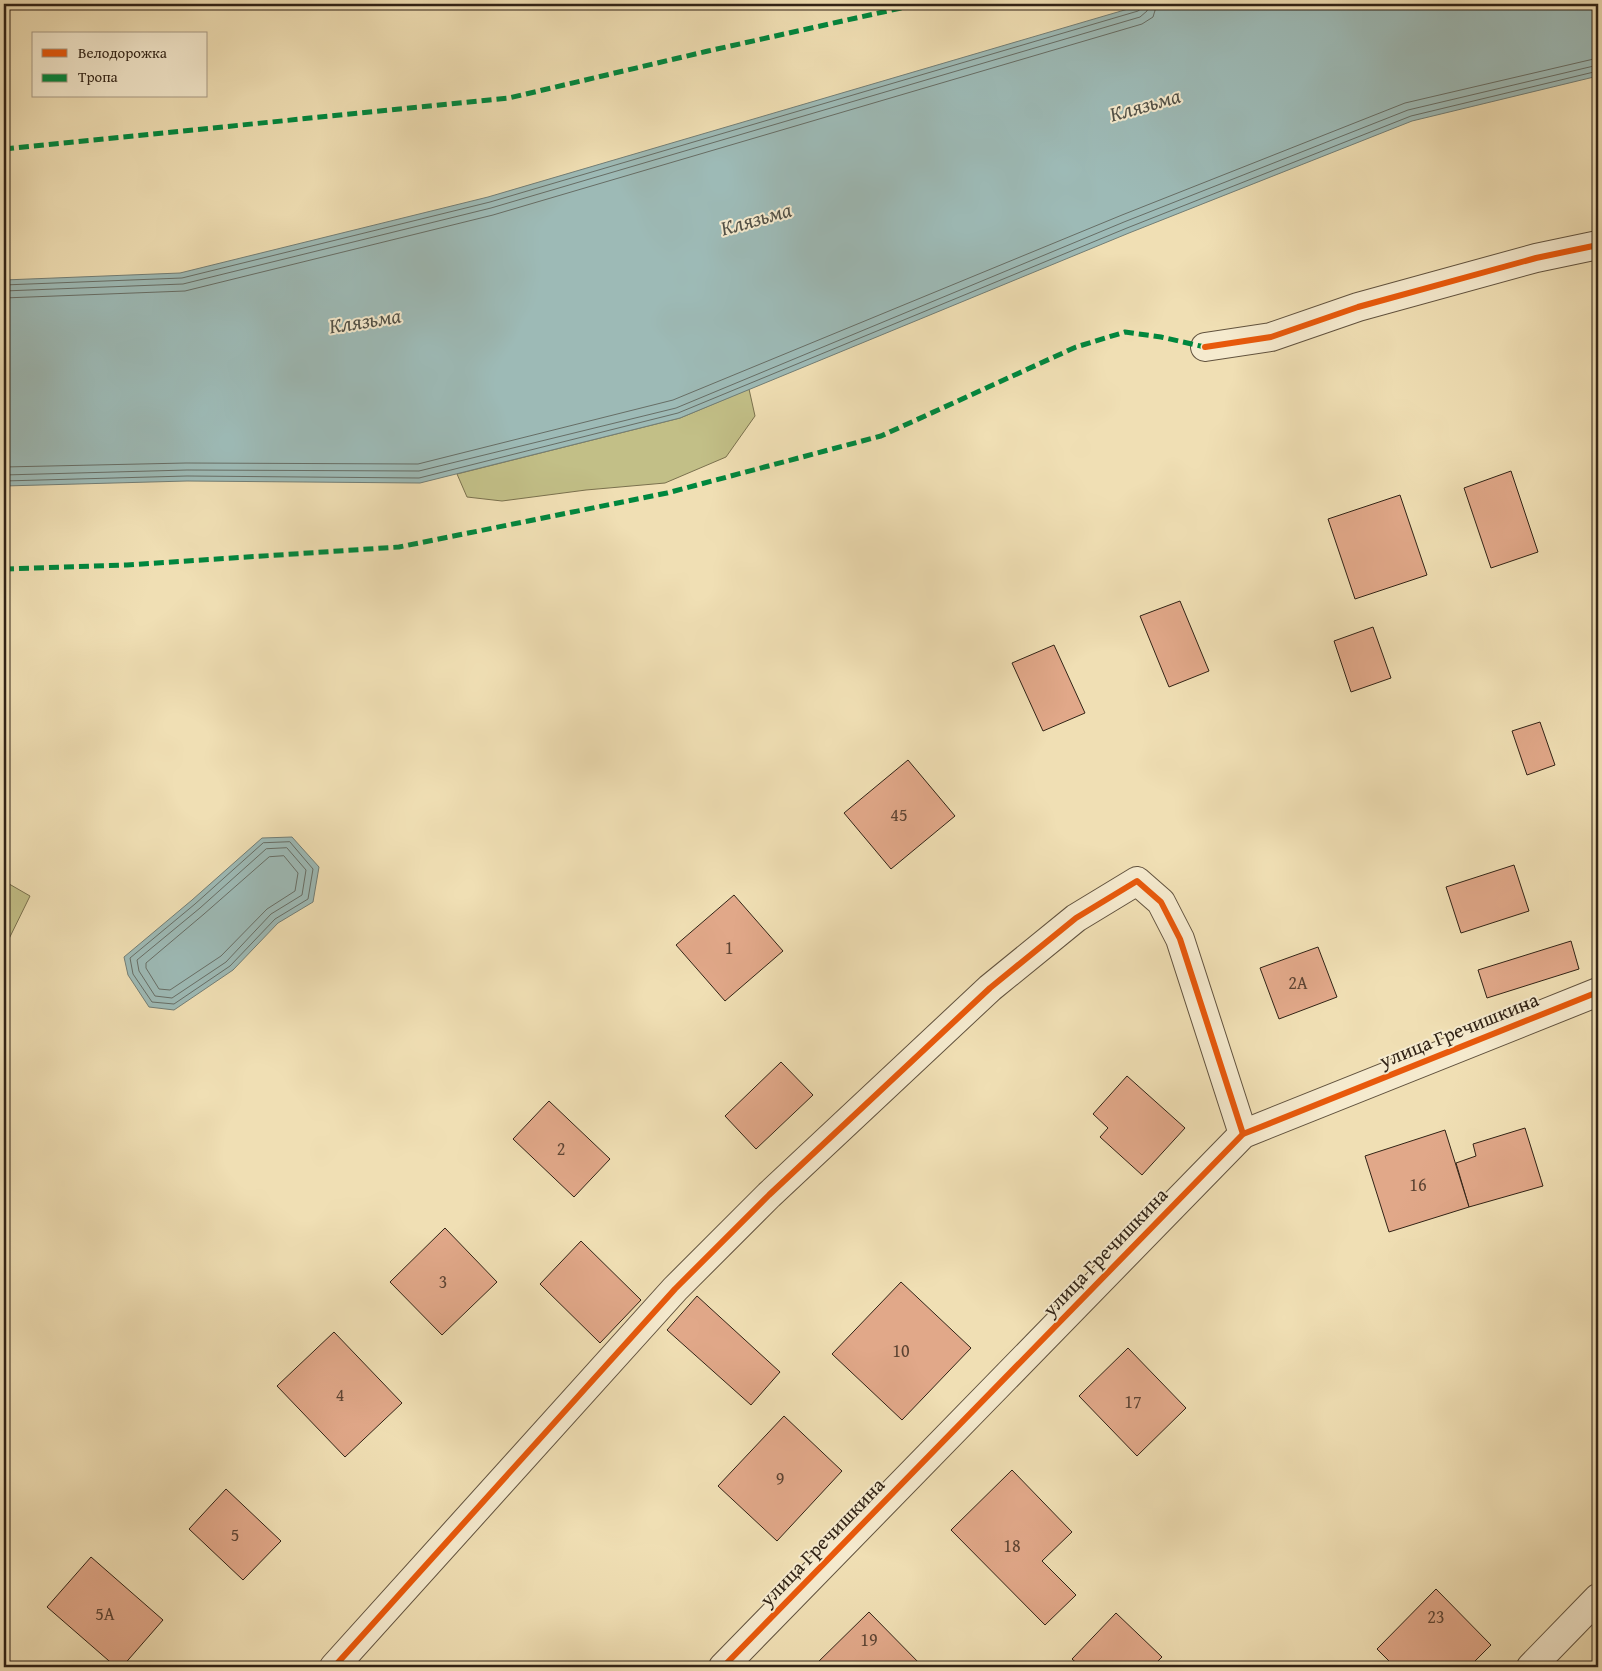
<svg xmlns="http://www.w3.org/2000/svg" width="1602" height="1671" font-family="'Gentium Book Plus',serif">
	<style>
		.green { fill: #c2bf87; stroke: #7a714e }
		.water { fill: #9dbab6; stroke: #727e76 }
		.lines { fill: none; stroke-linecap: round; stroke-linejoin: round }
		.shore { stroke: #676e66; stroke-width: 1 }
		.building { fill: #e1a889; stroke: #312316 }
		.minor-casing { stroke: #61523e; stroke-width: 30 }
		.minor { stroke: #f5eace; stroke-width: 28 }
		.quiet { stroke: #00873e; stroke-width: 5; stroke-dasharray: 10 5; stroke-linecap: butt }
		.cycleway-casing { stroke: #f5eace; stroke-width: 9 }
		.cycleway { stroke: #e8590c; stroke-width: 6 }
		.labels { text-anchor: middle; stroke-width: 4; stroke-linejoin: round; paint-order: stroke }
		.number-label { font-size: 18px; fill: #5d4433 }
		.street-label { font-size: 20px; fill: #312316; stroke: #f5eace }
		.water-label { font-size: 21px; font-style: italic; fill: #515046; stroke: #f5eace }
	</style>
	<rect width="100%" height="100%" fill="#f0dfb4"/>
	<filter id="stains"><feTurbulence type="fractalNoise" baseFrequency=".004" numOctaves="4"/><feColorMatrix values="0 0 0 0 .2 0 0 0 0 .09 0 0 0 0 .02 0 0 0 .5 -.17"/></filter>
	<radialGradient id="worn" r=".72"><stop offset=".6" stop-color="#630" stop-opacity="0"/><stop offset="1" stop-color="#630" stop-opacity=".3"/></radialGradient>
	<g class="green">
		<polygon points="749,389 755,416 726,457 665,483 586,490 502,501 467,497 457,474 680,418"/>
		<polygon points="4,881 30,896 4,949"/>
	</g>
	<g class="water">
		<polygon points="1145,4 1598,4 1598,76 1412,121 1129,233 680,418 420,483 187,481 4,486 4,280 180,273 488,197"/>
		<polygon points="292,837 319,867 313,902 278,923 233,970 174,1010 149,1007 128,975 124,957 192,900 262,838"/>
	</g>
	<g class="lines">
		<g class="shore">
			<polyline points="4,285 182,278 490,202 1138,11 1142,8 1143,4"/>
			<polyline points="4,291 183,284 491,208 1140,17 1147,11 1149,4"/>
			<polyline points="4,298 185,291 493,215 1142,24 1153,17 1157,4"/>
			<polyline points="4,467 186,463 418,464 673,400 1122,215 1405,103 1598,58"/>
			<polyline points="4,475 187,470 419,471 676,408 1124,222 1408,110 1598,65"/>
			<polyline points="4,481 187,476 419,478 678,413 1127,228 1411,116 1598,71"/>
			<polygon points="290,842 313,869 308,899 275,919 230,966 174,1004 152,1002 133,974 130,958 195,904 263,843"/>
			<polygon points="287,848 306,870 302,895 271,914 226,962 172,998 155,996 139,971 137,960 200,908 266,849"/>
			<polygon points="284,856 298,873 295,891 267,909 221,956 170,990 159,989 146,968 146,963 204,914 269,857"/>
		</g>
	</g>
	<g class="building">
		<polygon points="1511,471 1538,552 1491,568 1464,488"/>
		<polygon points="1400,495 1427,575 1355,599 1328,519"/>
		<polygon points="1180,601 1209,671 1169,687 1140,616"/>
		<polygon points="1373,627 1391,678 1351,692 1334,641"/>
		<polygon points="1054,645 1085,713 1043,731 1012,663"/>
		<polygon points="1540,722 1555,765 1527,775 1512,731"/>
		<polygon points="908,760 955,816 891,869 844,813"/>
		<polygon points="1514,865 1529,911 1461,933 1446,887"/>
		<polygon points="734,895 783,951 725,1001 676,945"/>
		<polygon points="1571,941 1579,969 1487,998 1478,970"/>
		<polygon points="1318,947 1337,997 1279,1019 1260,968"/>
		<polygon points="781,1062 813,1095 756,1149 725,1116"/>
		<polygon points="1127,1076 1185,1128 1142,1175 1100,1137 1108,1128 1093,1114"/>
		<polygon points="549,1101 610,1159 574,1197 513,1139"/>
		<polygon points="1525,1128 1543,1186 1469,1207 1456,1163 1476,1156 1473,1144"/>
		<polygon points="1445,1130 1469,1207 1389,1232 1365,1156"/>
		<polygon points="445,1228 497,1282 442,1335 390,1282"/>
		<polygon points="581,1241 641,1300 600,1343 540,1284"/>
		<polygon points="901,1282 971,1348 902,1420 832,1354"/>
		<polygon points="697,1296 780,1372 751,1405 667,1330"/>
		<polygon points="334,1332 402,1403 345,1457 277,1386"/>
		<polygon points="1128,1348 1186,1408 1137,1456 1079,1396"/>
		<polygon points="784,1416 842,1471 777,1541 718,1486"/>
		<polygon points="1012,1470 1072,1532 1042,1561 1076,1595 1045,1625 951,1530"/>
		<polygon points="226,1489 281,1541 243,1580 189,1529"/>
		<polygon points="91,1557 163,1620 122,1667 116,1667 47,1607"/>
		<polygon points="1436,1589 1491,1645 1469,1667 1395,1667 1377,1649"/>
		<polygon points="869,1612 923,1667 813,1667"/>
		<polygon points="1116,1613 1162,1657 1152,1667 1081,1667 1072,1659"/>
	</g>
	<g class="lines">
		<defs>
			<g id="minor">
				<polyline points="1205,347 1271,337 1358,307 1536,258 1598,245"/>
				<polyline points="334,1667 675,1289 769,1195 990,988 1076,918 1137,881 1161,902 1180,939 1243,1134"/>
				<polyline points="723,1667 1243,1134 1598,992"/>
				<polyline points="1531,1667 1598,1598"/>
			</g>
		</defs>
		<use href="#minor" class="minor-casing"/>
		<use href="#minor" class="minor"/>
		<g class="quiet">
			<polyline points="4,149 509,98 708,51 919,4"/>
			<polyline points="4,569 127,565 399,547 667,493 881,436 1076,347 1125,332 1161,337 1205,347"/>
		</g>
		<defs>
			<g id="cycleway">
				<polyline points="1205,347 1271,337 1358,307 1536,258 1598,245"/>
				<polyline points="334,1667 675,1289 769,1195 990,988 1076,918 1137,881 1161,902 1180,939 1243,1134"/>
				<polyline points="723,1667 1243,1134 1598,992"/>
			</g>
		</defs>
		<use href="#cycleway" class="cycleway-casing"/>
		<use href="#cycleway" class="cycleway"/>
	</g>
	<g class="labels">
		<g class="number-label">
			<text x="899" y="821">45</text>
			<text x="729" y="954">1</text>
			<text x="1298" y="989">2А</text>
			<text x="561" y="1155">2</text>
			<text x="1418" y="1191">16</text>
			<text x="443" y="1288">3</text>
			<text x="901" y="1357">10</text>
			<text x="340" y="1401">4</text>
			<text x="1133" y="1408">17</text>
			<text x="780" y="1485">9</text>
			<text x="235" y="1541">5</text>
			<text x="1012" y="1552">18</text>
			<text x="105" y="1620">5А</text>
			<text x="1436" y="1623">23</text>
			<text x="869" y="1646">19</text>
		</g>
		<g class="street-label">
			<text transform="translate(1459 1030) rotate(-22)" y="7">улица Гречишкина</text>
			<text transform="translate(1105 1252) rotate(-46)" y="7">улица Гречишкина</text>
			<text transform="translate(822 1542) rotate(-46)" y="7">улица Гречишкина</text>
		</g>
		<g class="water-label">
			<text transform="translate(1145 105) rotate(-16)" y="7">Клязьма</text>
			<text transform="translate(756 219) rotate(-16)" y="7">Клязьма</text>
			<text transform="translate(365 321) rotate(-9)" y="7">Клязьма</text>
		</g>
	</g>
	<rect width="1602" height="1671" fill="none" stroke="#f0dfb4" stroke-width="20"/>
	<rect x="5" y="5" width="1592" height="1661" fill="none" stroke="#312316" stroke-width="2.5"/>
	<rect x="10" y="10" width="1582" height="1651" fill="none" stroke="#312316"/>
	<rect x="32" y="32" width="175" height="65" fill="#f5eace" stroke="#a79a84"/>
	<rect x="42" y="49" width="25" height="8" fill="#e8590c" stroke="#a79a84"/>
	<text x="78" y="58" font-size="15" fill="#312316">Велодорожка</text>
	<rect x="42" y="74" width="25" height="8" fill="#00873e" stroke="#a79a84"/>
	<text x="78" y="82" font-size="15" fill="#312316">Тропа</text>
	<rect width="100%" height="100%" filter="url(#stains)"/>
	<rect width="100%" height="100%" fill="url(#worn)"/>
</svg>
